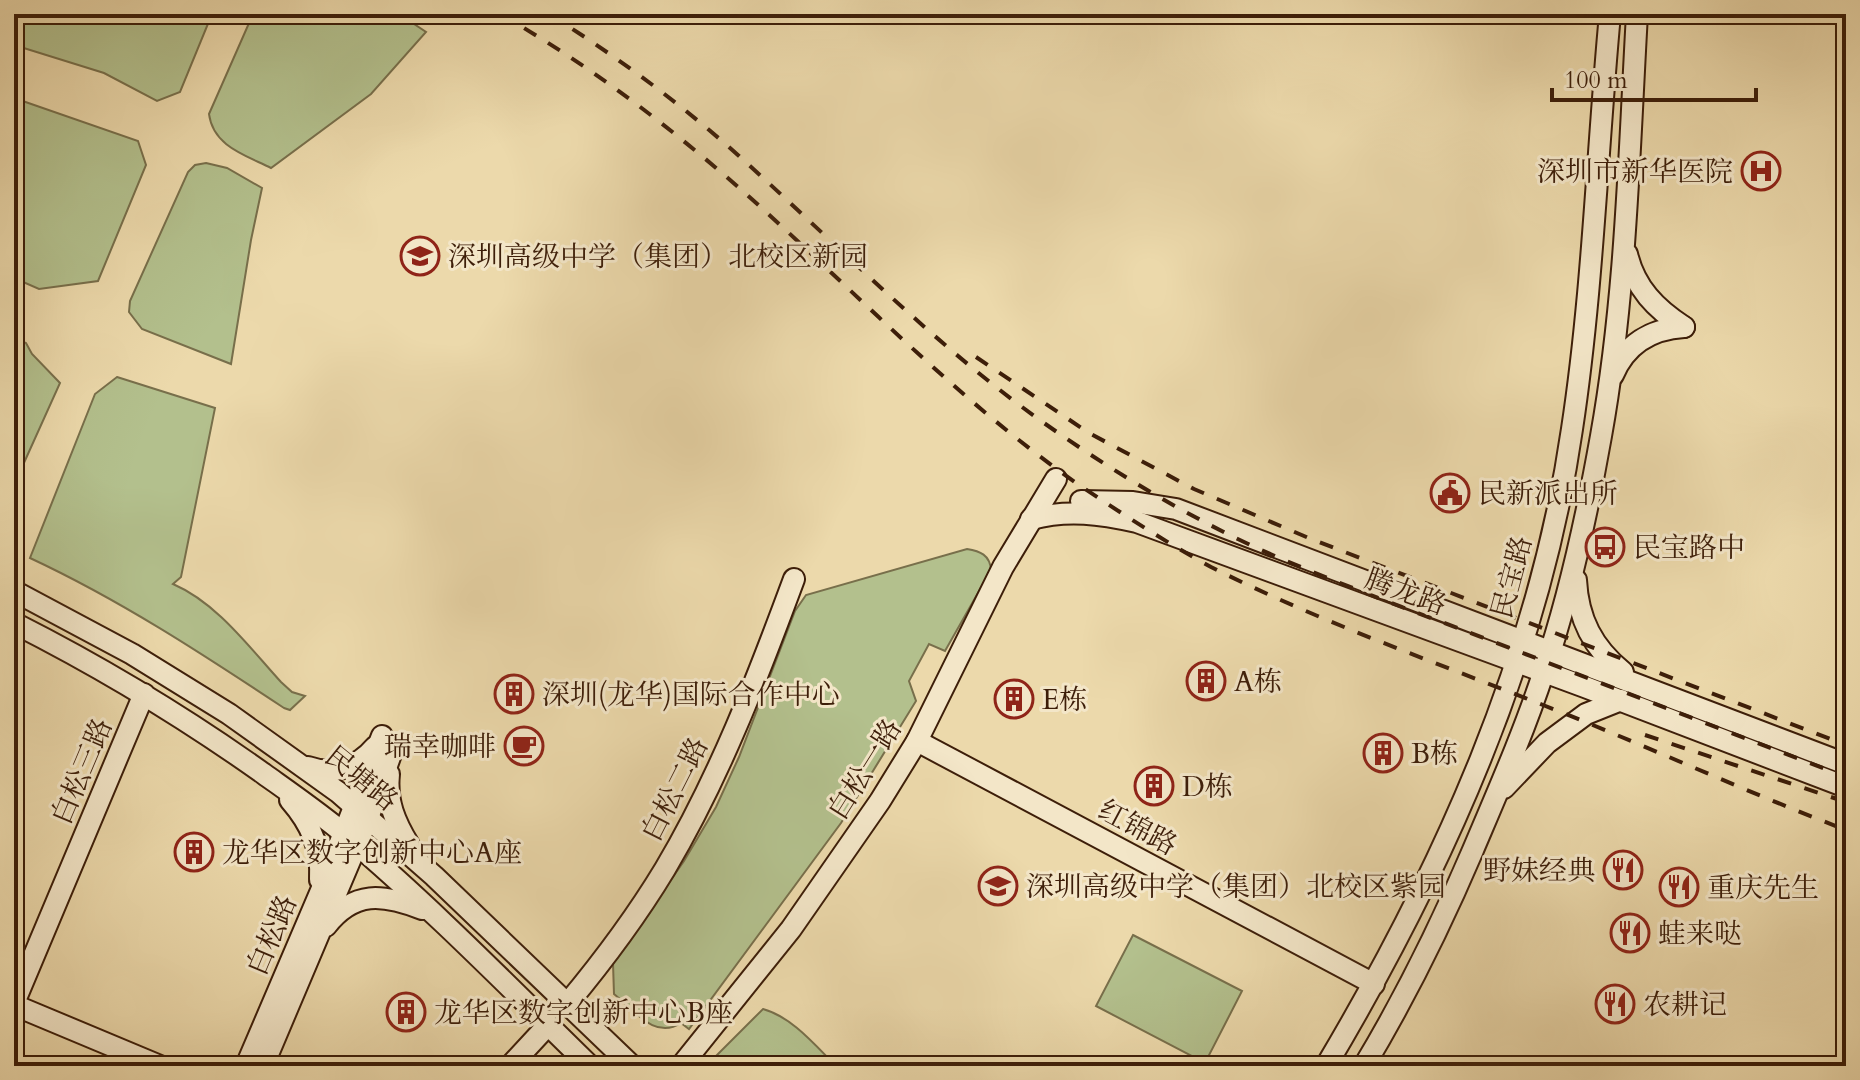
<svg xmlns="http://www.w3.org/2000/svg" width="1860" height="1080" font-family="Cardo,'Noto Serif SC',serif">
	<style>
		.green { fill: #b3c08d; stroke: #786f4b; stroke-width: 2 }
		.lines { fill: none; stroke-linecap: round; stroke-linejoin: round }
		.secondary-casing { stroke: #3d1e09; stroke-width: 24 }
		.secondary { stroke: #f3e6c8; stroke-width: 20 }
		.rail { stroke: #3d1e09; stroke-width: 4; stroke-dasharray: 14 14; stroke-linecap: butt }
		.labels { text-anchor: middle; stroke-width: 6; stroke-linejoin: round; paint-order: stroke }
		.poi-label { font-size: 28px; fill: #3d1e09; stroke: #f3e6c8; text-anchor: start }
		.street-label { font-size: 28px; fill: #3d1e09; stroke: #f3e6c8 }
	</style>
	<rect width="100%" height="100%" fill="#ecd9ab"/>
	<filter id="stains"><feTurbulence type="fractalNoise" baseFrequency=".0025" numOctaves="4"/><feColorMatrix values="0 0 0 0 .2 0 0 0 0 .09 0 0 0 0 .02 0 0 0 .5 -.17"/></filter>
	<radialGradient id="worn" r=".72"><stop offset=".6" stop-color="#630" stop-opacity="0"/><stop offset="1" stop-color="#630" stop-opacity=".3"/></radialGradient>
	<g class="green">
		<polygon points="14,14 212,14 180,92 157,101 104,73 14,45"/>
		<path d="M 253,14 L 399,14 L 426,32 L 371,94 L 271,168 C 245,155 213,146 209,114 Z"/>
		<polygon points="14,98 138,141 146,165 98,281 39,289 14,278"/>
		<polygon points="206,163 227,168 262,188 251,240 231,364 142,329 129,312 130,301 188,172 195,165"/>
		<polygon points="14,338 26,343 32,354 60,383 14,485"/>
		<path d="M 117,377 L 215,408 L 181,577 L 173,584 C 217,603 249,647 281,682 L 292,692 L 305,696 L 290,710 L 284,708 C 201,653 120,600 30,558 L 95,394 Z"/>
		<path d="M 967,549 C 980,551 990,555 991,570 L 945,651 L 929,644 L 909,681 L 916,701 L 841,823 L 689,1029 L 681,1023 C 655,1040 635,1011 614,994 L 613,963 L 684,861 L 716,807 L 739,757 L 795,611 L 806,595 Z"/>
		<polygon points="1133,935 1242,991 1205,1063 1096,1006"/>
		<path d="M 763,1009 C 792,1017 815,1045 836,1066 L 706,1066 Z"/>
	</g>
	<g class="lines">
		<defs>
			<g id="secondary">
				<path d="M 1627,254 C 1635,288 1656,309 1684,327"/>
				<path d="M 1613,375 C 1626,344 1651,329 1684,327"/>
				<polyline points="1081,501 1133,502 1176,509 1846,764"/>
				<path d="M 1031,519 C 1068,509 1101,514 1137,522 L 1585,687 L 1846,787"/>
				<path d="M 1576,580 C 1578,619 1593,648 1623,672"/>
				<polyline points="14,591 132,654 229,714 338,792 434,876 632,1066"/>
				<path d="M 14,623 C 101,667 184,717 264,774 C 292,794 321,814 347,836 C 432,908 510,988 590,1066"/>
				<polyline points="917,741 1374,984"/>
				<path d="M 308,767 C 333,776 358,767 375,747"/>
				<path d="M 389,774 C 386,801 395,822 409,845"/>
				<polyline points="1504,788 1547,743 1586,714 1621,700"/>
				<path d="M 290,800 C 311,824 322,849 320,880"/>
				<path d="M 326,926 C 354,890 383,894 422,909"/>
				<polyline points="14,1003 144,694"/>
				<path d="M 568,1003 C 603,961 636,917 665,869 C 719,778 757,679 794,579"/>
				<polyline points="14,1005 160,1066"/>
				<polyline points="246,1066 323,886 382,736"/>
				<polyline points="263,1066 368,818 394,746"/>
				<polyline points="510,1066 548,1025"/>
				<polyline points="681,1066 791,929 880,801 917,741 1003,567 1056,479"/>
				<path d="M 1326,1066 C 1443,869 1539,657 1572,429 C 1593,291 1597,152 1610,14"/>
				<path d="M 1364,1066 C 1406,996 1441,925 1473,850 C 1498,791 1524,732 1544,671 C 1570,594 1587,515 1601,436 C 1626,297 1629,154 1637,14"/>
			</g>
		</defs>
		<use href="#secondary" class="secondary-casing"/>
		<use href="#secondary" class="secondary"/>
		<g class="rail">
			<path d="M 500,14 C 588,64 669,126 745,193 C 856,292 959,402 1082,487 C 1124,515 1167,543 1211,567 C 1318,621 1432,661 1543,705 C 1645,745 1744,791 1846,830"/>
			<path d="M 549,14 C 616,56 680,103 739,156 C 839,246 933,344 1044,423 C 1112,471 1185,515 1261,550 C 1336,583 1413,611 1489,640 C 1608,686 1727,731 1846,777"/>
			<polyline points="976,357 1089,433 1194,489 1311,539 1846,745"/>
			<polyline points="1645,735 1846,802"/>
		</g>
	</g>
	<defs>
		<symbol id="hospital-ring" viewBox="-11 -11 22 22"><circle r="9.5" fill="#f3e6c8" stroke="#8f2418" stroke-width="1.5"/><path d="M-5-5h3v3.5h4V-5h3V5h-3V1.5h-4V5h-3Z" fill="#8f2418"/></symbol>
		<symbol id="school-ring" viewBox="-11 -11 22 22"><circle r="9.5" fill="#f3e6c8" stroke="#8f2418" stroke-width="1.5"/><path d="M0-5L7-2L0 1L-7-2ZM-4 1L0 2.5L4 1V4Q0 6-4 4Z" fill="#8f2418"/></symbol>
		<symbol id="civic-ring" viewBox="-11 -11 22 22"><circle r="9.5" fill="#f3e6c8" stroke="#8f2418" stroke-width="1.5"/><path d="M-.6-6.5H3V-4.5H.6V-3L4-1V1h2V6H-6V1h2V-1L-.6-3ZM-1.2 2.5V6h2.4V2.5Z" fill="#8f2418"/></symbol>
		<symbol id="bus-ring" viewBox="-11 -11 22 22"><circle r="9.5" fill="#f3e6c8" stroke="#8f2418" stroke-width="1.5"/><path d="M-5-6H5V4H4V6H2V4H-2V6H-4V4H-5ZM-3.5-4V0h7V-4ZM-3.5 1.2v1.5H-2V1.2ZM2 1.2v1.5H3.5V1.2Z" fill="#8f2418"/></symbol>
		<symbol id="building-ring" viewBox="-11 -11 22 22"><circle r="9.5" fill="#f3e6c8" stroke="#8f2418" stroke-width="1.5"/><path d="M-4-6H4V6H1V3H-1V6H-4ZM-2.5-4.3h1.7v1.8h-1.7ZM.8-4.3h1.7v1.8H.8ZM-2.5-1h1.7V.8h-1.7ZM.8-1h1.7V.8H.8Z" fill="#8f2418"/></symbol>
		<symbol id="cafe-ring" viewBox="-11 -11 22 22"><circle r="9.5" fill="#f3e6c8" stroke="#8f2418" stroke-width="1.5"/><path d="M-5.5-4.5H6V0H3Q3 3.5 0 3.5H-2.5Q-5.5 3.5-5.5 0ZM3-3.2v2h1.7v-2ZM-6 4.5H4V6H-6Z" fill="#8f2418"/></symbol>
		<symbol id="restaurant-ring" viewBox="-11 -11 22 22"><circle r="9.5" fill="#f3e6c8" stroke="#8f2418" stroke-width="1.5"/><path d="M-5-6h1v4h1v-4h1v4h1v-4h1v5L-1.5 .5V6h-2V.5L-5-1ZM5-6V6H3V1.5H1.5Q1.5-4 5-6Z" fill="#8f2418"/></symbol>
	</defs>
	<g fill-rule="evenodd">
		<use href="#hospital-ring" x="1739" y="149" width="44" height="44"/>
		<use href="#school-ring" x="398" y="234" width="44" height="44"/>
		<use href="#civic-ring" x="1428" y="471" width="44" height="44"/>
		<use href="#bus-ring" x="1583" y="525" width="44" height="44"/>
		<use href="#building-ring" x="1184" y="659" width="44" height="44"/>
		<use href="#building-ring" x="492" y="672" width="44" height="44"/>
		<use href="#building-ring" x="992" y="677" width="44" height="44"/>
		<use href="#cafe-ring" x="502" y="724" width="44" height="44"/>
		<use href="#building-ring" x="1361" y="731" width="44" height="44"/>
		<use href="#building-ring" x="1132" y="764" width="44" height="44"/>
		<use href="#building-ring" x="172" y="830" width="44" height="44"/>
		<use href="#restaurant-ring" x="1601" y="848" width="44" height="44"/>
		<use href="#school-ring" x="976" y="864" width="44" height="44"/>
		<use href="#restaurant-ring" x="1657" y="865" width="44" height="44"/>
		<use href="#restaurant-ring" x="1608" y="911" width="44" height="44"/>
		<use href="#restaurant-ring" x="1593" y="982" width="44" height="44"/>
		<use href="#building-ring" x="384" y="990" width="44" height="44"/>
	</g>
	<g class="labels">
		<g class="poi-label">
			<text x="1733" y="181" text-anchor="end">深圳市新华医院</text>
			<text x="448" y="266">深圳高级中学（集团）北校区新园</text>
			<text x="1478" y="503">民新派出所</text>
			<text x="1633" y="557">民宝路中</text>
			<text x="1234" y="691">A栋</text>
			<text x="542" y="704">深圳(龙华)国际合作中心</text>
			<text x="1042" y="709">E栋</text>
			<text x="496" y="756" text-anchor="end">瑞幸咖啡</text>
			<text x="1411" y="763">B栋</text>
			<text x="1182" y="796">D栋</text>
			<text x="222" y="862">龙华区数字创新中心A座</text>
			<text x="1595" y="880" text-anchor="end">野妹经典</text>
			<text x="1026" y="896">深圳高级中学（集团）北校区紫园</text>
			<text x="1707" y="897">重庆先生</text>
			<text x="1658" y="943">蛙来哒</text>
			<text x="1643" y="1014">农耕记</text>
			<text x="434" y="1022">龙华区数字创新中心B座</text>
		</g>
		<g class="street-label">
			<text transform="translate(1511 577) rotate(-75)" y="10">民宝路</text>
			<text transform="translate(1406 591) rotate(20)" y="10">腾龙路</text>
			<text transform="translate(864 769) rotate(-58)" y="10">白松一路</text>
			<text transform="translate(81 771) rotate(-67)" y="10">白松三路</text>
			<text transform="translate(362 778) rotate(39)" y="10">民塘路</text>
			<text transform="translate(674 789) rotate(-63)" y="10">白松二路</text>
			<text transform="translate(1138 827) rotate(28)" y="10">红锦路</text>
			<text transform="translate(271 935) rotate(-67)" y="10">白松路</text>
		</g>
	</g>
	<rect width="1860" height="1080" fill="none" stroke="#ecd9ab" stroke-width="48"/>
	<rect x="16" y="16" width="1828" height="1048" fill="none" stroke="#3d1e09" stroke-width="4"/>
	<rect x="24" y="24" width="1812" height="1032" fill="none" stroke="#3d1e09" stroke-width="2"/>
	<path d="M1552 88v12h204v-12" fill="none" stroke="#3d1e09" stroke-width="4"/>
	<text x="1564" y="88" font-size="24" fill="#3d1e09" stroke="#f3e6c8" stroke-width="6" paint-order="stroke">100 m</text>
	<rect width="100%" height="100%" filter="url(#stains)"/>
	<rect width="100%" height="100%" fill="url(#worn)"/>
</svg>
